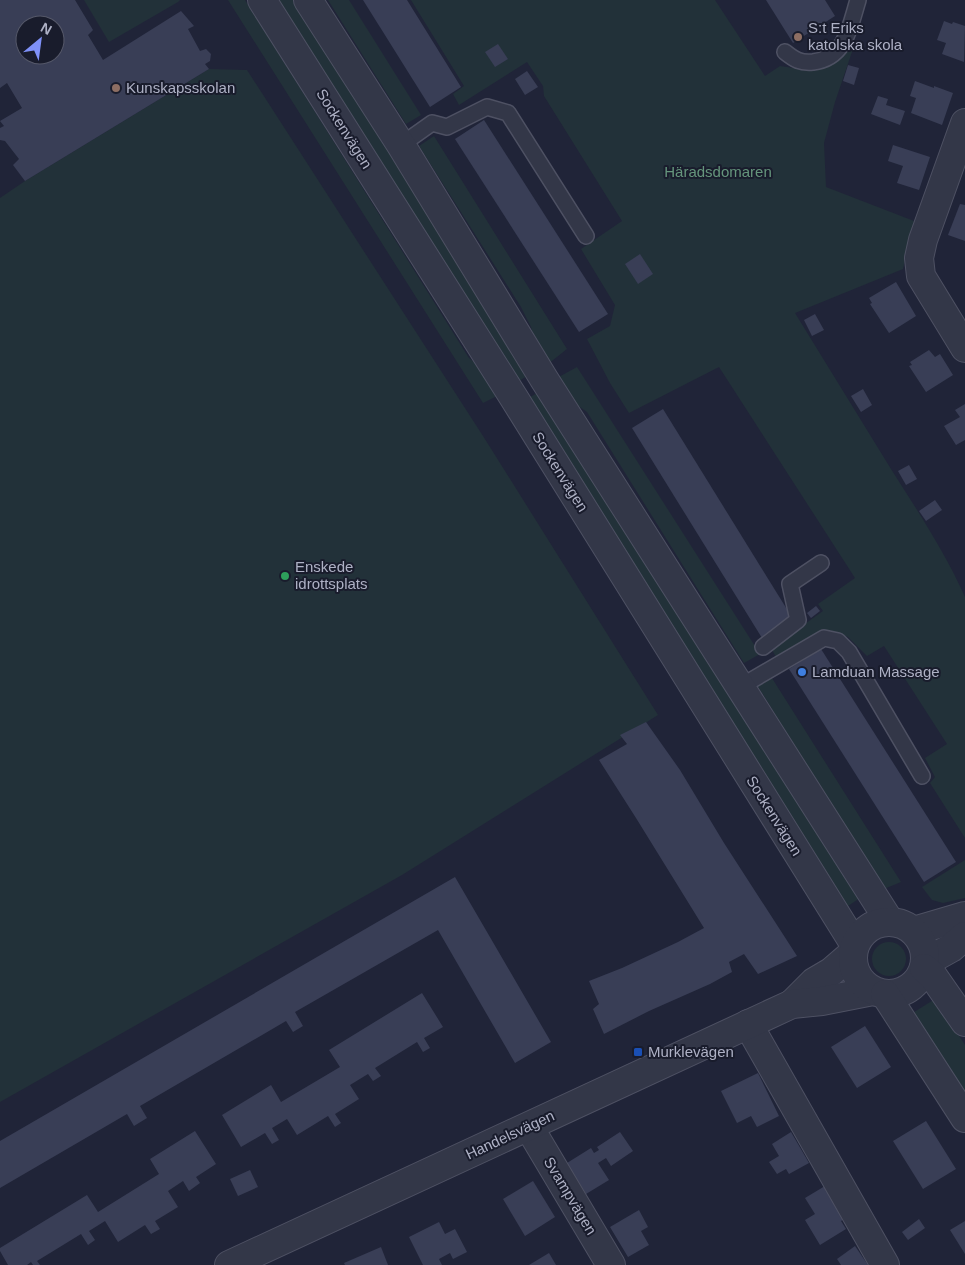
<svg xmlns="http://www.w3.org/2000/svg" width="965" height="1265" font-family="Arial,sans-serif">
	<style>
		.green { fill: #223139 }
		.building { fill: #393e56; fill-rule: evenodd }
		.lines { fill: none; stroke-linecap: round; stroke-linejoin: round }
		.service-casing { stroke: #4e5163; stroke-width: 18 }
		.minor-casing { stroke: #4e5163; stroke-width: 30 }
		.tertiary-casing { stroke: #4e5163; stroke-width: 30 }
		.service { stroke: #333748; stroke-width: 15 }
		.minor { stroke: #333748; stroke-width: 28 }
		.tertiary { stroke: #333748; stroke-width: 28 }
		.education-dot { fill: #8d6e63; stroke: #191c2c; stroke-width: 2 }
		.leisure-dot { fill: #2e9e5b; stroke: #191c2c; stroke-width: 2 }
		.shop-dot { fill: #3f7fe0; stroke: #191c2c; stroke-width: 2 }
		.transit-dot { fill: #1a4fb4; stroke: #191c2c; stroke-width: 2 }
		.labels { text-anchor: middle; stroke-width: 4; stroke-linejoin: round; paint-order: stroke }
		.poi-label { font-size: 15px; fill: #aeb1c5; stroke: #191c2c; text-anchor: start }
		.street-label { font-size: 15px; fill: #aeb1c5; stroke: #191c2c }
		.park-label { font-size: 15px; fill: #65957c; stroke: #191c2c }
	</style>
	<rect width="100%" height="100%" fill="#202438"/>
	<g class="green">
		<polygon points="84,0 180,0 178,2 109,42"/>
		<polygon points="228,0 245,0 469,358 495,379 503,393 483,403"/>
		<polygon points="273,0 299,0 532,373 514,384"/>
		<polygon points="328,0 349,0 421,115 406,124"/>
		<path d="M 411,0 L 715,0 L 765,76 L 780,66 C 793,68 811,71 824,68 C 835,65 847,51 855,43 L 835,102 L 824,143 L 826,187 L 914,221 L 903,269 L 795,313 C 827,365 859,417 891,469 C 917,510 945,552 965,597 L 965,838 L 930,783 L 935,777 L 925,758 L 947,744 L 884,646 L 867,656 L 848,637 L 828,630 L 776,657 L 771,648 L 823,611 L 818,604 L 855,578 L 719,367 L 629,413 L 610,383 L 587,339 L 610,326 L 615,305 L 581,249 L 622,221 L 544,96 L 543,86 L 527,62 L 459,105 L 453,94 L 464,86 Z"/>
		<polygon points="209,69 247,70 483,436 658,715 402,875 0,1102 0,198 25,181"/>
		<polygon points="434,136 567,349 548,364 537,350 531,327 521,307 419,146"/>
		<polygon points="577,367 760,654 744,663 587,412 566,397 555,379"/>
		<polygon points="539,392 860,898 845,908 523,401"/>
		<polygon points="770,675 901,882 879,891 865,859 757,685"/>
		<polygon points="965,860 965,898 943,903 932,900 922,887"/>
		<circle cx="889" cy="959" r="17"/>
		<polygon points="935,999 965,1045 965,1098 911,1014"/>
	</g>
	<g class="building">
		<path d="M 0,0 L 75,0 L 93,30 L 88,35 L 103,60 L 181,11 L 194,26 L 188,29 L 200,51 L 206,49 L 211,54 L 210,61 L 205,64 L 209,69 L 25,181 L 13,165 L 19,159 L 5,141 L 0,140 L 0,128 L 4,126 L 0,121 L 22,108 L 7,83 L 0,88 ZM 25,25 L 55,25 L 55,55 L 25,55 Z"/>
		<polygon points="363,0 407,0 461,87 430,107"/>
		<polygon points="766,0 825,0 835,16 793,43"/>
		<polygon points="944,21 952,24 953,22 965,26 964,62 942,54 946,43 937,40"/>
		<polygon points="498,44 508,59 495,67 485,52"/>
		<polygon points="848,65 859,68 854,85 843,81"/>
		<polygon points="527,71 538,87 525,95 515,79"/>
		<polygon points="915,81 934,88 934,86 953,93 942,125 911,113 916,98 910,96"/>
		<polygon points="878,96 888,99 886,105 905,111 900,125 871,114"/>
		<polygon points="484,120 608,314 579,332 455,139"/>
		<polygon points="893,145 930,157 919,190 897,183 903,166 888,161"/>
		<polygon points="960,204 965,205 965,241 948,235"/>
		<polygon points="640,254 653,274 638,284 625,264"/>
		<polygon points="896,282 916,316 889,333 870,304 872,303 869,298"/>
		<polygon points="815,314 824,330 812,336 804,320"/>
		<polygon points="929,350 935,357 940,354 953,375 926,392 909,366 912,365 910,362"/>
		<polygon points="863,389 872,405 861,412 851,396"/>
		<polygon points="965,404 965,440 956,445 944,426 960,417 955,410"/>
		<polygon points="663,409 793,619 762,638 632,428"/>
		<polygon points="909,465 917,479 906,485 898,471"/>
		<polygon points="935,500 942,510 926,521 919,511"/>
		<polygon points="816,606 820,611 811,618 807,613"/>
		<polygon points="821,649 956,862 924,882 789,669"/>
		<polygon points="646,722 680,770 724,843 797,956 758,974 744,954 729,962 732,972 710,984 649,1011 604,1034 593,1009 599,1004 589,981 622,968 678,942 704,928 636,818 599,760 627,744 620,735"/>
		<polygon points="455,877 551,1042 515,1063 438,930 295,1012 303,1026 293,1032 286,1021 140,1106 147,1118 134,1126 127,1114 0,1188 0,1141"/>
		<polygon points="422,993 443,1027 424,1038 430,1048 423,1052 417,1042 375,1068 381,1076 373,1081 368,1074 350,1085 359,1099 335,1114 341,1123 335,1127 328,1116 297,1135 287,1119 272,1128 279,1140 272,1144 265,1133 241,1147 222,1115 271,1085 281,1102 340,1067 329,1050"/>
		<polygon points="865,1026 891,1067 857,1088 831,1047"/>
		<polygon points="758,1073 779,1116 757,1127 751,1116 737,1123 721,1091"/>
		<polygon points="926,1121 956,1169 923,1189 893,1141"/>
		<polygon points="195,1131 216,1164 196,1177 200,1183 189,1191 183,1181 168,1191 178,1207 155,1221 160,1229 151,1234 145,1225 118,1242 105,1221 89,1231 95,1240 88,1245 81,1234 37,1261 40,1265 33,1265 31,1262 27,1265 8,1265 0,1251 0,1248 87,1195 98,1212 159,1174 150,1159"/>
		<polygon points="620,1132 633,1151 611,1166 606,1158 598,1163 609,1180 586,1194 567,1163 591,1148 594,1153 599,1150 597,1147"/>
		<polygon points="791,1132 809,1163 789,1174 786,1169 777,1174 769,1162 779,1156 772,1144"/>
		<polygon points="250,1170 258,1187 238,1196 230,1179"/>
		<polygon points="533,1181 555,1217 525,1236 503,1199"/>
		<polygon points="825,1186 844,1219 841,1221 846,1229 820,1245 805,1220 815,1214 805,1198"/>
		<polygon points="639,1210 648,1227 641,1231 649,1245 628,1257 610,1227"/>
		<polygon points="919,1219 925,1228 908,1240 902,1232"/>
		<polygon points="965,1221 965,1254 950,1230"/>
		<polygon points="439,1222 445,1234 455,1229 467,1252 453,1259 450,1253 439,1259 442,1265 423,1265 409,1237"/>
		<polygon points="855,1246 868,1265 841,1265 837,1259"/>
		<polygon points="381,1247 388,1265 345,1265 344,1263"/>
		<polygon points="549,1253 556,1265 529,1265"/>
	</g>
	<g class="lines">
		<defs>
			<g id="service">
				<path d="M 785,52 C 795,60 800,63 813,62 C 846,58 850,26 858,0"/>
				<polyline points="401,145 432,123 447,127 487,107 508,113 586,236"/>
				<polyline points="763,647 798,620 790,584 821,563"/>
				<polyline points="740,687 824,638 838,641 849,652 922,776"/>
			</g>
			<g id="minor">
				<polyline points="965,123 923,240 919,258 921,276 965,348"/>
				<polyline points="914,931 965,916"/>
				<polyline points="926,962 951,948 965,936"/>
				<polyline points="792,1004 814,982 831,972 853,953"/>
				<polyline points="748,1024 885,1265"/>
				<polyline points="529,1127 611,1265"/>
				<polyline points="229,1265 792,1004 822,1001 873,991"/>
			</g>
			<g id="tertiary">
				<polyline points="262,0 514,398 855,945"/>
				<polyline points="308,0 401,145 544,379 890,922"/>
				<circle cx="889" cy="958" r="36"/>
				<polyline points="924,968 933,976 965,1022"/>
				<polyline points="885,994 965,1118"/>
			</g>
		</defs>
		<use href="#service" class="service-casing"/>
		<use href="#minor" class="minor-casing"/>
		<use href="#tertiary" class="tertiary-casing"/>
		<use href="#service" class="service"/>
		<use href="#minor" class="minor"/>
		<use href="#tertiary" class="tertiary"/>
	</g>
	<g class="education-dot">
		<circle cx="798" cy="37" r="5"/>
		<circle cx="116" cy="88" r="5"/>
	</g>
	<circle class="leisure-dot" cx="285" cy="576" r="5"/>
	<circle class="shop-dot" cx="802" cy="672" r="5"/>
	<rect class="transit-dot" x="633" y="1047" width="10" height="10" rx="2.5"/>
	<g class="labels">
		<g class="poi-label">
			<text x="808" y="33">S:t Eriks<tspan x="808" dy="17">katolska skola</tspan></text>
			<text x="126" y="93">Kunskapsskolan</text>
			<text x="295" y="572">Enskede<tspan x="295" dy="17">idrottsplats</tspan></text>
			<text x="812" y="677">Lamduan Massage</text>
			<text x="648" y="1057">Murklevägen</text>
		</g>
		<g class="street-label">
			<text transform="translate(344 129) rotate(58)" y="5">Sockenvägen</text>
			<text transform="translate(560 472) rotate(58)" y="5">Sockenvägen</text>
			<text transform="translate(774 816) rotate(58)" y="5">Sockenvägen</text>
			<text transform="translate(510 1135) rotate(-25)" y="5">Handelsvägen</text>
			<text transform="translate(570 1196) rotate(59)" y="5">Svampvägen</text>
		</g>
		<g class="park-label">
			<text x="718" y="177">Häradsdomaren</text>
		</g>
	</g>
	<g transform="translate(40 40) rotate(29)"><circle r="24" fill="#191c2c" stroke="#555869"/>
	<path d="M0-4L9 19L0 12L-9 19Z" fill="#7f91f8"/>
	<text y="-8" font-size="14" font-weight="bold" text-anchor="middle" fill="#aeb1c5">N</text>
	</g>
</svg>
